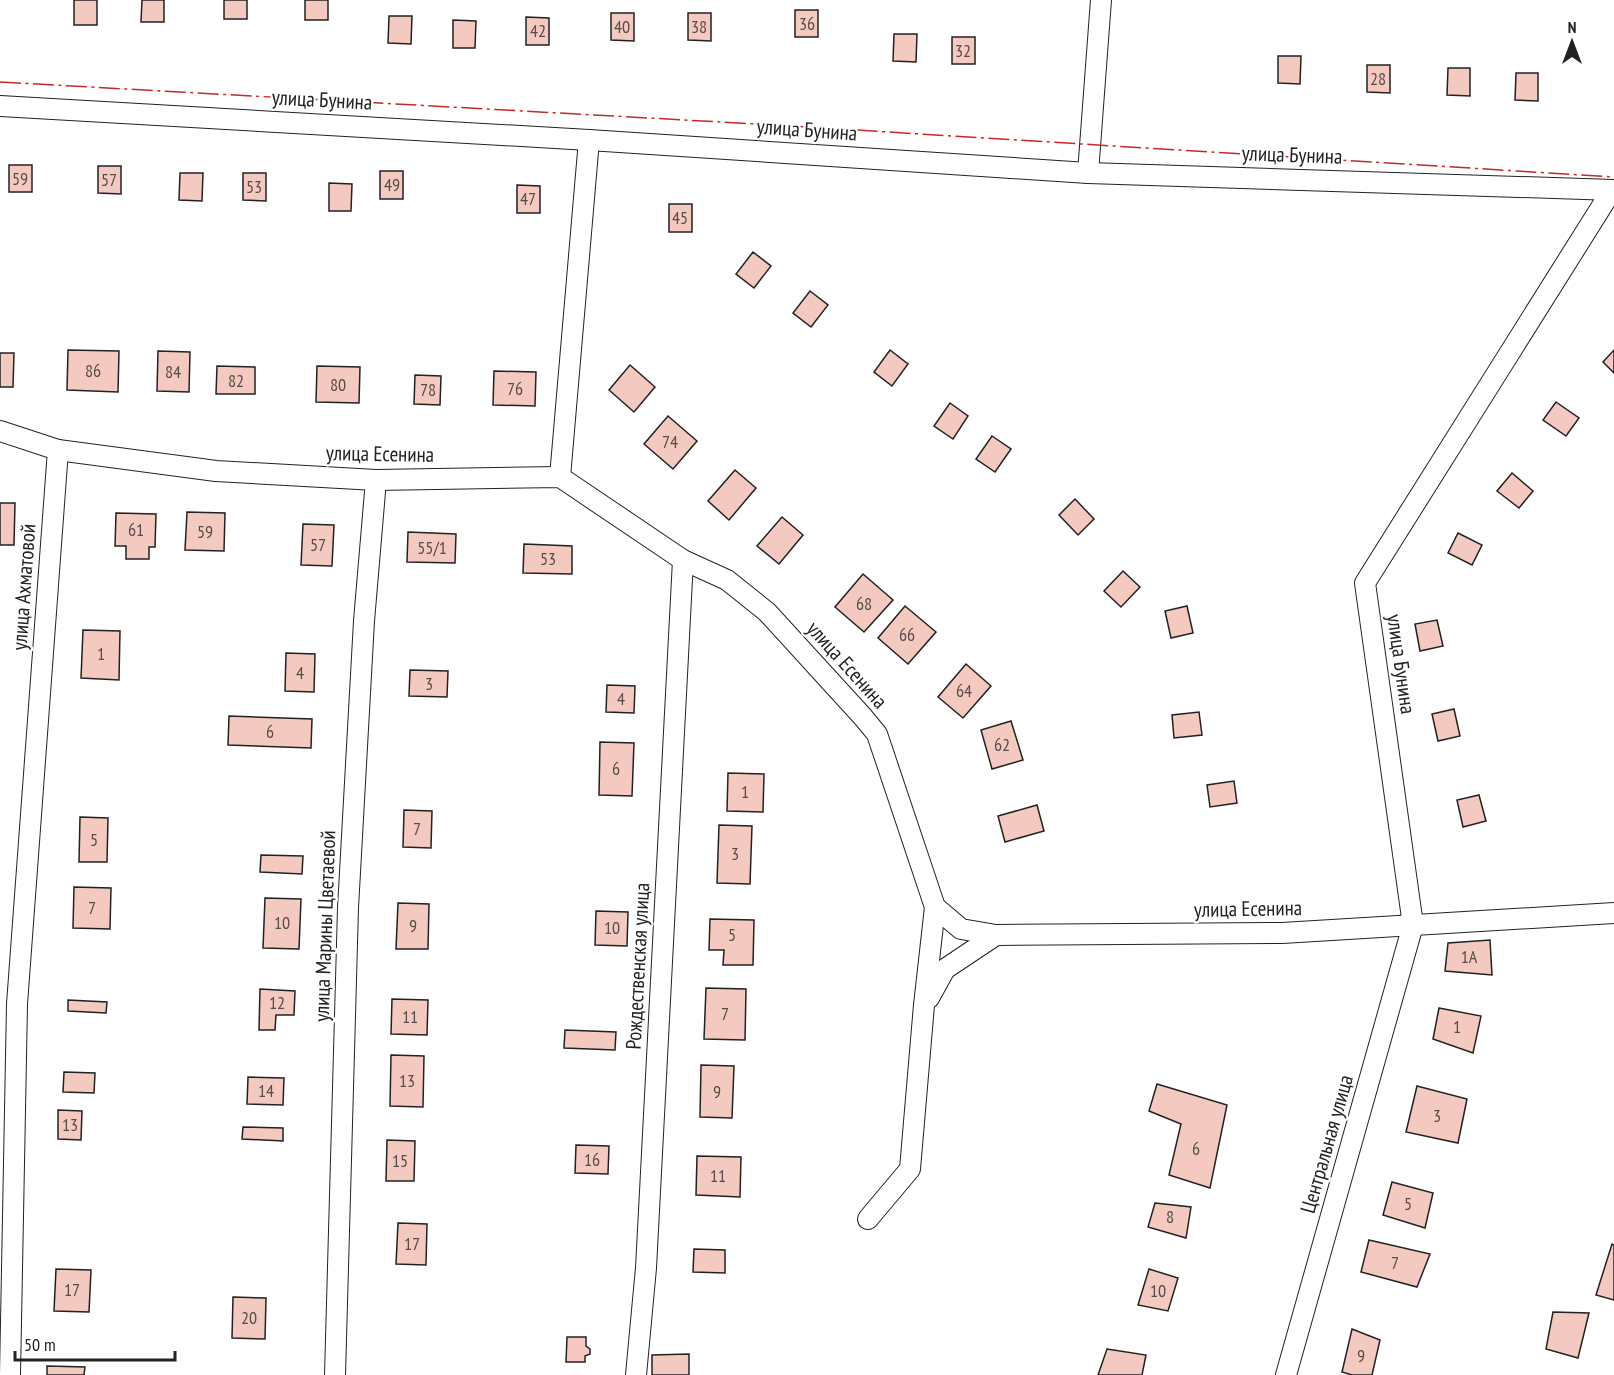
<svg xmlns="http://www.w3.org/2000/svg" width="1614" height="1375" font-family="'PT Sans Narrow',sans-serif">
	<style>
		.building { fill: #f3c9c0; stroke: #222; stroke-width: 1.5 }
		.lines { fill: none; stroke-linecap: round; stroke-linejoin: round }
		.minor-casing { stroke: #222; stroke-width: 22 }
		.minor { stroke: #fff; stroke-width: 20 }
		.power { stroke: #c62828; stroke-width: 1.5; stroke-dasharray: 21 4.5 3 4.5; stroke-linecap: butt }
		.labels { text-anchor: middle; stroke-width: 4.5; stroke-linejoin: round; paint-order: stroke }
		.number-label { font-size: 18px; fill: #564c4a }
		.street-label { font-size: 21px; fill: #222; stroke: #fff }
	</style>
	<rect width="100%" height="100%" fill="#fff"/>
	<g class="building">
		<rect x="74" y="0" width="23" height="25"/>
		<polygon points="142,0 164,0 164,22 141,22"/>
		<rect x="224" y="0" width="23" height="19"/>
		<rect x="305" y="0" width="23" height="20"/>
		<rect x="795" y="10" width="23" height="27"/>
		<polygon points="611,13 634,13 634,41 611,40"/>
		<polygon points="688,13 711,13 711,41 688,40"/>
		<polygon points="389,16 412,16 411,44 388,43"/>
		<polygon points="526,17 549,18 549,45 526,45"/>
		<polygon points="453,20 476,21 475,48 453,48"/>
		<polygon points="894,34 917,34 916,62 893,61"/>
		<rect x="952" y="37" width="23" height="27"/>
		<polygon points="1278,56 1301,56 1300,84 1278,83"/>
		<polygon points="1367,65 1390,65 1390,93 1367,92"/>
		<polygon points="1448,68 1470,68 1470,96 1447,95"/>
		<polygon points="1516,73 1538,73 1538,101 1515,100"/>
		<rect x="9" y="165" width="23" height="27"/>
		<polygon points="98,166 121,166 121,194 98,193"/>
		<rect x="380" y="171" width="23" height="28"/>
		<polygon points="180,173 203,173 202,201 179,200"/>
		<polygon points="243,173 266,173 266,201 243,200"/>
		<polygon points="329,183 352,184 351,211 329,211"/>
		<polygon points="517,185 540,186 540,213 517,213"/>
		<rect x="669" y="204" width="23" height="28"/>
		<polygon points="753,252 771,266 754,288 736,274"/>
		<polygon points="810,291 828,305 811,327 793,313"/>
		<polygon points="68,350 119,351 118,392 67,390"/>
		<polygon points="890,350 908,364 892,386 874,372"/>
		<polygon points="1614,350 1614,373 1603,362"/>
		<polygon points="158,351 190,352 189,392 157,391"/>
		<polygon points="0,353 14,353 13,387 0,387"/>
		<polygon points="630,365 655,387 634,412 609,390"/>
		<polygon points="217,366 255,367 255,394 216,394"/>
		<polygon points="317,366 360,367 359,403 316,402"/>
		<polygon points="494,371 536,372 535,406 493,405"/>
		<polygon points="415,375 441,376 440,405 414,404"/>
		<polygon points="1556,402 1579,418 1566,436 1543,420"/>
		<polygon points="950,403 968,416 953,439 934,426"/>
		<polygon points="668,416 697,441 673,469 644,444"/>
		<polygon points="992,436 1011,449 995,472 976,459"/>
		<polygon points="735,470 756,488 729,520 708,501"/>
		<polygon points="1512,473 1533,491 1519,508 1497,491"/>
		<polygon points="1075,499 1094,519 1078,535 1059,515"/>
		<polygon points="0,503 15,503 14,545 0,545"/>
		<polygon points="187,512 225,513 224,551 185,550"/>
		<polygon points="116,513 156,514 155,547 149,547 149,559 126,559 126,546 115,546"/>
		<polygon points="782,517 803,535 779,564 757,546"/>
		<polygon points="303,524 334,525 332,566 301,565"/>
		<polygon points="408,532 456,534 455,563 407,562"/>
		<polygon points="1458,533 1482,545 1472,565 1448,553"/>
		<polygon points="524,544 572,546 572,574 523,573"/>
		<polygon points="1123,571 1140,587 1121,607 1104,591"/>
		<polygon points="863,574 893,600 864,632 835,607"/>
		<polygon points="905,606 936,632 908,664 878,638"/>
		<polygon points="1187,606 1193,633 1171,638 1165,611"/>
		<polygon points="1437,620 1443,646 1420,651 1415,624"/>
		<polygon points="83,630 120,631 119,680 81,678"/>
		<polygon points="286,653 315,654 314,692 285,691"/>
		<polygon points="966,664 991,686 963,718 938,697"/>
		<polygon points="410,670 448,671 447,697 409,696"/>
		<polygon points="607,685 635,686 634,713 606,712"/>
		<polygon points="1454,709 1460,736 1438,741 1432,714"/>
		<polygon points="1199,712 1202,735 1174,738 1172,715"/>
		<polygon points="229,716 312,719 311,748 228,745"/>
		<polygon points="1011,721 1023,760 992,769 981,730"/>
		<polygon points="600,742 634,743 632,796 599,795"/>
		<polygon points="728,773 764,774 763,812 727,811"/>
		<polygon points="1234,781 1237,803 1210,807 1207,785"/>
		<polygon points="1479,795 1486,821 1463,827 1457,800"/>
		<polygon points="1037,805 1044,831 1005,842 998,816"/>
		<polygon points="404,810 432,811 431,848 403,847"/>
		<polygon points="80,817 108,818 107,862 79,862"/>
		<polygon points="719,825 752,826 750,884 717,883"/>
		<polygon points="261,855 303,856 302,874 260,872"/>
		<polygon points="74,887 111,888 110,929 73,928"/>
		<polygon points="265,898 301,899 299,949 263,948"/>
		<polygon points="398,903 429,904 428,949 396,949"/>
		<polygon points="596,911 628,912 627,946 595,945"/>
		<polygon points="710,919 754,920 753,965 723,965 724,950 709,950"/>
		<polygon points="1490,940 1492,975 1445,971 1448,943"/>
		<polygon points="706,988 746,989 745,1040 704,1039"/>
		<polygon points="260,989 295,991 294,1015 276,1015 275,1030 259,1030"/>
		<polygon points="392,999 428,1000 427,1035 391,1034"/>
		<polygon points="68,1000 107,1002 106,1013 68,1011"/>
		<polygon points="1439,1008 1481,1016 1473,1053 1433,1039"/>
		<polygon points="565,1030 616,1032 615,1050 564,1048"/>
		<polygon points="391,1055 424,1056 423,1107 390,1106"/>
		<polygon points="701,1065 734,1066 732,1118 700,1117"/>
		<polygon points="64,1072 95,1073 94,1093 63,1092"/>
		<polygon points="248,1077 284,1078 283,1105 247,1104"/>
		<polygon points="1157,1084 1227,1105 1210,1188 1169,1175 1181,1124 1149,1111"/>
		<polygon points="1417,1086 1467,1099 1458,1143 1406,1132"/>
		<polygon points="58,1110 82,1111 81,1140 58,1139"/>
		<polygon points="243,1127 283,1128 283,1141 242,1139"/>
		<polygon points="387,1140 415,1141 414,1181 386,1181"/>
		<polygon points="576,1145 609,1146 608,1174 575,1173"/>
		<polygon points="697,1156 741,1157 740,1197 696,1195"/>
		<polygon points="1392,1182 1433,1193 1425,1228 1383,1215"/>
		<polygon points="1155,1203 1191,1207 1186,1238 1148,1227"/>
		<polygon points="398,1223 427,1224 426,1265 396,1264"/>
		<polygon points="1369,1240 1430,1254 1417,1287 1361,1272"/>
		<polygon points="1612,1244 1614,1245 1614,1300 1596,1295"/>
		<polygon points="694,1249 725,1250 725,1273 693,1272"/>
		<polygon points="56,1269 91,1270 89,1312 54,1311"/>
		<polygon points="1149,1269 1178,1278 1168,1311 1138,1305"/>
		<polygon points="233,1297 266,1298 265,1339 232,1338"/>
		<polygon points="1553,1312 1589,1313 1578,1358 1546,1349"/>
		<polygon points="1352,1329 1380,1340 1372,1375 1352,1375 1342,1372"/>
		<polygon points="567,1337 586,1337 586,1346 590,1349 590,1354 585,1356 585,1362 566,1362"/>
		<polygon points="1107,1349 1146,1355 1142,1375 1098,1375"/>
		<polygon points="689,1354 689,1375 652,1375 652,1355"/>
		<polygon points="47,1366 85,1367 84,1375 47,1375"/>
	</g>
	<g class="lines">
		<defs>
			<g id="minor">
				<polyline points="0,106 589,140 1088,173 1614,190"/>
				<polyline points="1088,173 1101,0"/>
				<polyline points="0,431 58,450 216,471 376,480 560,477 683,560 727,580 767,612 863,717 877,734 935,907 961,929 996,935 1282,933 1614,913"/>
				<polyline points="560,477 589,140"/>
				<polyline points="929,998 945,969 996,935"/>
				<polyline points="868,1219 910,1169 924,1005 935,907"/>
				<polyline points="10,1375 17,1004 58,450"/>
				<polyline points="335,1375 348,908 364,621 376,480"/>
				<polyline points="636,1375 646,1268 683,560"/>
				<polyline points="1286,1375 1413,925 1365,583 1612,190"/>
			</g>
		</defs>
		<use href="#minor" class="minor-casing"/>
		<use href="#minor" class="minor"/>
		<polyline class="power" points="0,82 775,125 1614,177"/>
	</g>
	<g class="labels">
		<g class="number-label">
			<text x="807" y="30">36</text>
			<text x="622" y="33">40</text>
			<text x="699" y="33">38</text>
			<text x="538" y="37">42</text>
			<text x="963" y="57">32</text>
			<text x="1378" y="85">28</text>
			<text x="20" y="185">59</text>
			<text x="109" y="186">57</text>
			<text x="392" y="191">49</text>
			<text x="254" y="193">53</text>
			<text x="528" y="205">47</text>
			<text x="680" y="224">45</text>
			<text x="93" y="377">86</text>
			<text x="173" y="378">84</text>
			<text x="236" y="387">82</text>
			<text x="338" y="391">80</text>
			<text x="515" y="395">76</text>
			<text x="428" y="396">78</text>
			<text x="670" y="448">74</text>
			<text x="136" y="536">61</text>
			<text x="205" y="538">59</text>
			<text x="318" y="551">57</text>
			<text x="432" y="554">55/1</text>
			<text x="548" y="565">53</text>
			<text x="864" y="610">68</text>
			<text x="907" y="641">66</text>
			<text x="101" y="660">1</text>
			<text x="300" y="679">4</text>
			<text x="429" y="690">3</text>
			<text x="964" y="697">64</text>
			<text x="621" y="705">4</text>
			<text x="270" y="738">6</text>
			<text x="1002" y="751">62</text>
			<text x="616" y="775">6</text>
			<text x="745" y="798">1</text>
			<text x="417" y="835">7</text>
			<text x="94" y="846">5</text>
			<text x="735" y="860">3</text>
			<text x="92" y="914">7</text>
			<text x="282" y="929">10</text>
			<text x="413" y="932">9</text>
			<text x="612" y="934">10</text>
			<text x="732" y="941">5</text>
			<text x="1469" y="963">1А</text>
			<text x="277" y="1009">12</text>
			<text x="725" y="1020">7</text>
			<text x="410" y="1023">11</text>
			<text x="1457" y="1033">1</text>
			<text x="407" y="1087">13</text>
			<text x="266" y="1097">14</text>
			<text x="717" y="1098">9</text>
			<text x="1437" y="1122">3</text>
			<text x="70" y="1131">13</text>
			<text x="1196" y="1155">6</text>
			<text x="592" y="1166">16</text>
			<text x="400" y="1167">15</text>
			<text x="718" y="1182">11</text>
			<text x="1408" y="1210">5</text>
			<text x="1170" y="1223">8</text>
			<text x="412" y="1250">17</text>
			<text x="1395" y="1269">7</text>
			<text x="72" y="1296">17</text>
			<text x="1158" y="1297">10</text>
			<text x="249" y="1324">20</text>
			<text x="1361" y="1362">9</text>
		</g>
		<g class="street-label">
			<text transform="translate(322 100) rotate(3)" y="7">улица Бунина</text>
			<text transform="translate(807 130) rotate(4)" y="7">улица Бунина</text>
			<text transform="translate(1292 155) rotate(2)" y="7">улица Бунина</text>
			<text transform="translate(380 454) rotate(1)" y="7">улица Есенина</text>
			<text transform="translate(24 587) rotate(-86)" y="7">улица Ахматовой</text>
			<text transform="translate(1401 664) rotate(82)" y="7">улица Бунина</text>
			<text transform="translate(847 665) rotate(48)" y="7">улица Есенина</text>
			<text transform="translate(1248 909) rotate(-1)" y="7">улица Есенина</text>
			<text transform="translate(325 926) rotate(-88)" y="7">улица Марины Цветаевой</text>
			<text transform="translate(638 966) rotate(-87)" y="7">Рождественская улица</text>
			<text transform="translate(1327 1144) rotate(-74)" y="7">Центральная улица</text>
		</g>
	</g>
	<g transform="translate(1572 42)" stroke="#ffffff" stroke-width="4.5" paint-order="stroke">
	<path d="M0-4.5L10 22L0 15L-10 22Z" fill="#222222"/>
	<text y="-9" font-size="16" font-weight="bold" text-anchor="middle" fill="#222222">N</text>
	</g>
	<path d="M15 1351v9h160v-9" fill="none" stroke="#222222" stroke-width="3"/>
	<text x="24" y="1351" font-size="18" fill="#222222" stroke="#ffffff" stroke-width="4.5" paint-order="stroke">50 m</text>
</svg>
